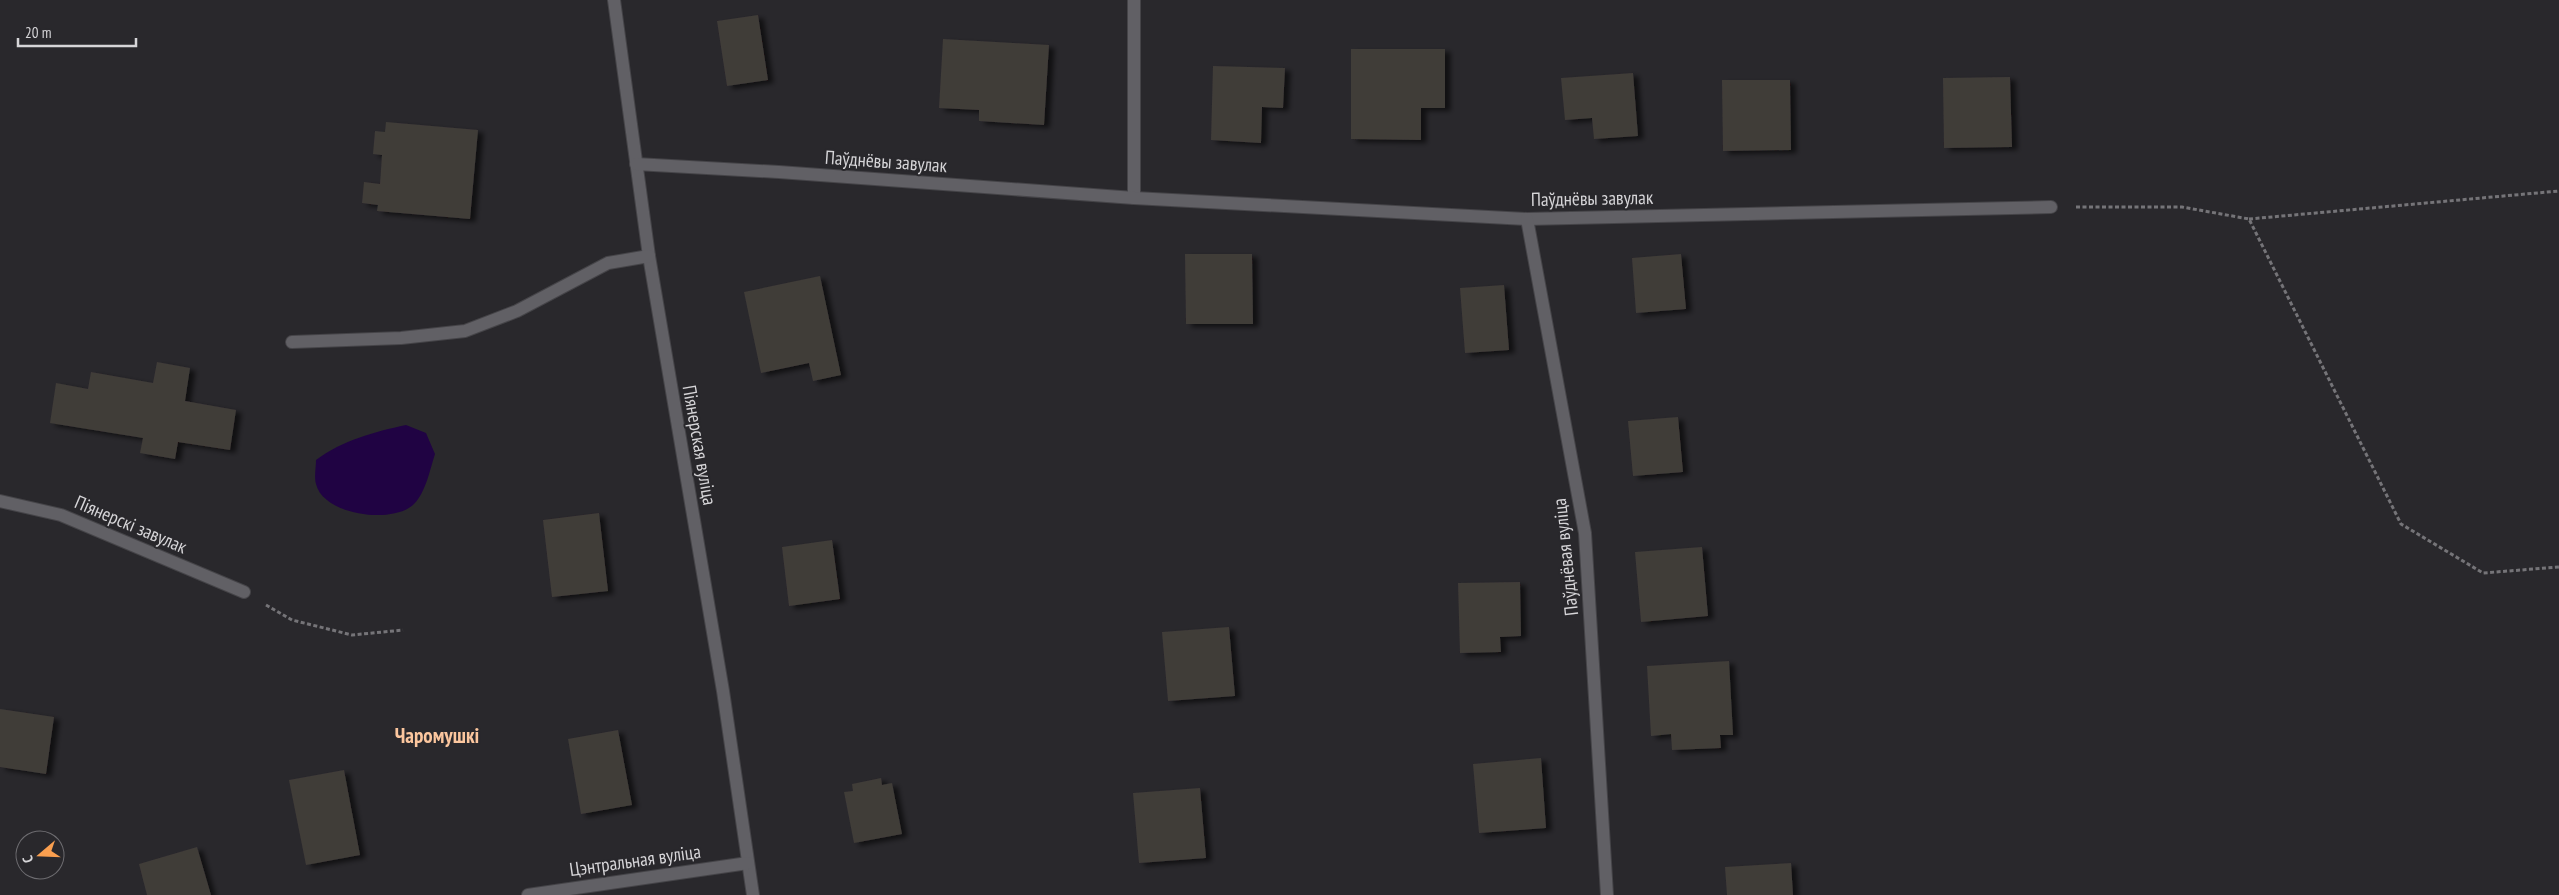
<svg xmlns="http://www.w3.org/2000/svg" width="2559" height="895" font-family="'PT Sans Narrow',sans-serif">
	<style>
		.water { fill: #200343 }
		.building { fill: #403c39; filter: url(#shadow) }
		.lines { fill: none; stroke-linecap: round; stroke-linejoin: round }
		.minor-casing { stroke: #454448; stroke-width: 14 }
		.path { stroke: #757478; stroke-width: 3; stroke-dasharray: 4 2.5; stroke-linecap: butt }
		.minor { stroke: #616065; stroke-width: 12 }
		.labels { text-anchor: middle; stroke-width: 4; stroke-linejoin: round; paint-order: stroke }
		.street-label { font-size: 19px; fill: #d6d5d8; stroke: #29282c }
		.quarter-label { font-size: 21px; font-weight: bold; fill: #fbc69e; stroke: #29282c }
	</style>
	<defs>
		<filter id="shadow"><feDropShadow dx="5.5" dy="3" stdDeviation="2.5" flood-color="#0009"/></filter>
	</defs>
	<rect width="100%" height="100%" fill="#29282c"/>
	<path class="water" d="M 406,425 L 426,433 L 435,454 C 430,469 426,492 414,504 C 393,525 323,515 316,484 C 314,477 316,467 316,460 C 343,440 374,432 406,425 Z"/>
	<g class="building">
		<polygon points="758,15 768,80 727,86 717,21"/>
		<polygon points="943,39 1049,45 1044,125 979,121 979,110 939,108"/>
		<polygon points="1351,49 1445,49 1445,108 1421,108 1421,140 1351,139"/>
		<polygon points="1213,66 1285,68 1283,108 1262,107 1261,143 1211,140"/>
		<polygon points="1633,73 1638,136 1594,139 1592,118 1565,120 1561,78"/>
		<polygon points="2010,77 2012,147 1944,148 1943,78"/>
		<polygon points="1722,80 1790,80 1791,150 1723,151"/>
		<polygon points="386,122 478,130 470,219 377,211 378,205 362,203 364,182 380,184 382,155 373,154 375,131 385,132"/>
		<polygon points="1185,254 1252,254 1253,324 1186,324"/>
		<polygon points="1681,254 1686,309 1636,313 1632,258"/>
		<polygon points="820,276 841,375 813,381 809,363 761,373 744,292"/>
		<polygon points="1504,285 1509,350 1465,353 1460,288"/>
		<polygon points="157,362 190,368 185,401 236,410 230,450 178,442 175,459 140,453 143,438 50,423 56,383 88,389 91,372 153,383"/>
		<polygon points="1678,417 1683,472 1633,476 1628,421"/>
		<polygon points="599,513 608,591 552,597 543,520"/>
		<polygon points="832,540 840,599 789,606 782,547"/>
		<polygon points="1702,547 1708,616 1641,622 1635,552"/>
		<polygon points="1520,582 1521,636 1500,637 1501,652 1460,653 1458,583"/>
		<polygon points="1229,627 1235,696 1168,701 1162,632"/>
		<polygon points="1729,661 1733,735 1720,735 1721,748 1672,750 1671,734 1651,736 1647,666"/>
		<polygon points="0,709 54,717 46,774 0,767"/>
		<polygon points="618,730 632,805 581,814 568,739"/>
		<polygon points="1541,758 1546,828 1479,833 1473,764"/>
		<polygon points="344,770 360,855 306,865 289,780"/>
		<polygon points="881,778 882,785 892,783 902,834 854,843 844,792 853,791 852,784"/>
		<polygon points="1200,788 1206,858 1139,863 1133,793"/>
		<polygon points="197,847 211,895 147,895 139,864"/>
		<polygon points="1791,863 1793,895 1727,895 1725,867"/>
	</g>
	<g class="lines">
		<defs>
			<g id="minor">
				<polyline points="614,0 649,256 723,691 753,895"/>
				<polyline points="1134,0 1134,198"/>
				<polyline points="636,164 779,172 1134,198 1527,219 2051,207"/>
				<polyline points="1527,219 1585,533 1607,895"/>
				<polyline points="292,342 401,338 465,331 517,311 608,263 649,256"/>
				<polyline points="0,501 61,515 244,592"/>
				<polyline points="528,895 748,863"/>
			</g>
		</defs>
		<use href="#minor" class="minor-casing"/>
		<g class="path">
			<polyline points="2076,207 2182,207 2249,219 2401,524 2483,573 2559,567"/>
			<polyline points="2249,219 2559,191"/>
			<polyline points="266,605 292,620 352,635 403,630"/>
		</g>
		<use href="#minor" class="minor"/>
	</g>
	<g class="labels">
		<g class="street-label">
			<text transform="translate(886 161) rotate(4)" y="7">Паўднёвы завулак</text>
			<text transform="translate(1592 198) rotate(-1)" y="7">Паўднёвы завулак</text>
			<text transform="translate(700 445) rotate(80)" y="7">Піянерская вуліца</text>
			<text transform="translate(131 524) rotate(23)" y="7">Піянерскі завулак</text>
			<text transform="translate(1565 557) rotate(-96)" y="7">Паўднёвая вуліца</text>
			<text transform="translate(635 860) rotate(-8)" y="7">Цэнтральная вуліца</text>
		</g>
		<g class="quarter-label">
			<text x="437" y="743">Чаромушкі</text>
		</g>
	</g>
	<g transform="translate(40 855) rotate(251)"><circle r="24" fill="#29282c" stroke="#6e6d71"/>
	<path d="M0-4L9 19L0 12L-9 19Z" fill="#fa9f4f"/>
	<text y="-8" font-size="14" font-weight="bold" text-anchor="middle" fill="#d6d5d8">С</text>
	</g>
	<path d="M18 38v8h118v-8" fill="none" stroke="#d6d5d8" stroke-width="2.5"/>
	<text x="25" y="38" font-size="15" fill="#d6d5d8" stroke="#29282c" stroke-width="4" paint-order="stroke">20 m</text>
</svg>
